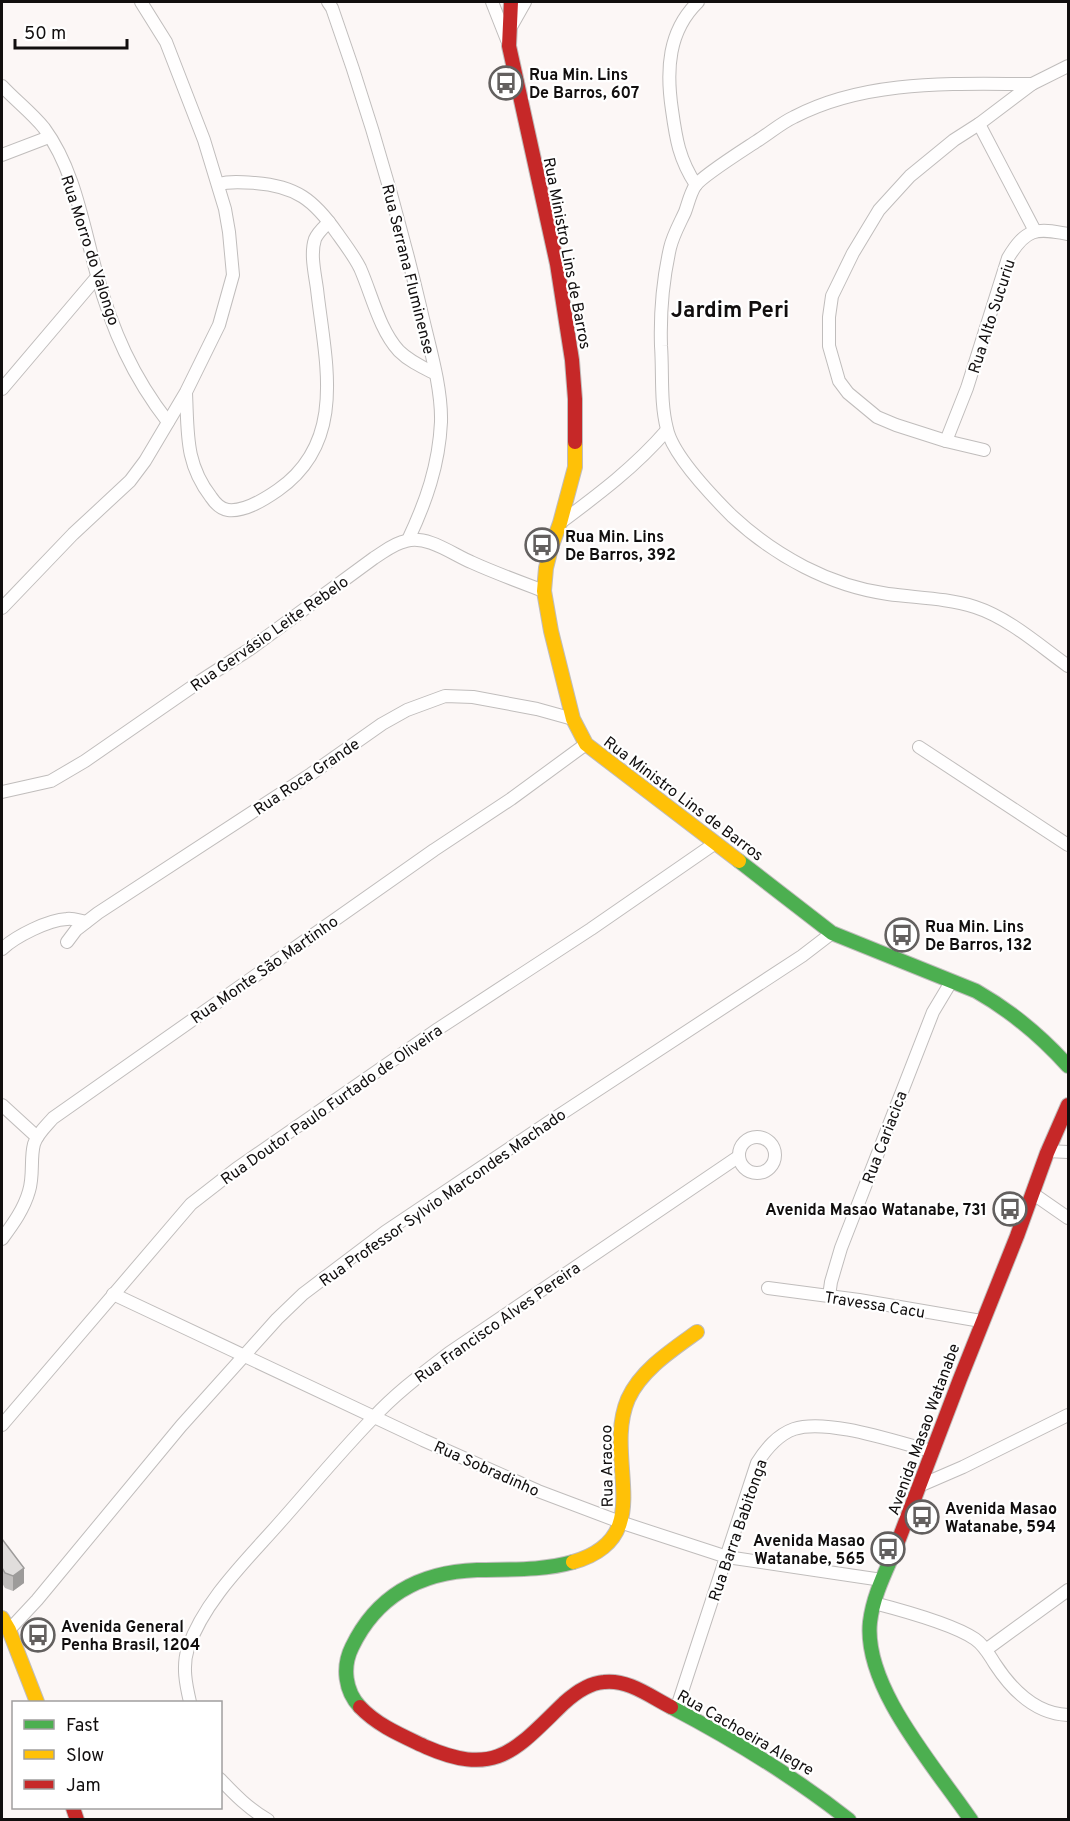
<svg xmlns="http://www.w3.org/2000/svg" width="1070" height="1821" font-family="Overpass,sans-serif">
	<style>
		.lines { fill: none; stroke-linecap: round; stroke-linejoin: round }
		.street-casing { stroke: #c0bdbc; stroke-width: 14 }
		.fast-casing { stroke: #c0bdbc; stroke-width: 16 }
		.slow-casing { stroke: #c0bdbc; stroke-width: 16 }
		.jam-casing { stroke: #c0bdbc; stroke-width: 16 }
		.street { stroke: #fffefe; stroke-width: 12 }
		.fast { stroke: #4caf50; stroke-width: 14 }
		.slow { stroke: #ffc107; stroke-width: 14 }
		.jam { stroke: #c62828; stroke-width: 14 }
		.wall { fill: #c1bebd }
		.shaded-wall { fill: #9d9b9a }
		.building { fill: #e0dddc; stroke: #9d9b9a; stroke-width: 1.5 }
		.labels { text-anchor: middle; stroke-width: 4.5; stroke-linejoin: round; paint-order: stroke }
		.poi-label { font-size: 16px; font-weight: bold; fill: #110e0e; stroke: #fff; text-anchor: start }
		.street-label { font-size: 16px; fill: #110e0e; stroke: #fff }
		.district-label { font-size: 22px; font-weight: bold; fill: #110e0e; stroke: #fff }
	</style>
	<rect width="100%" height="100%" fill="#fcf7f6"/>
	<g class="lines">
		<defs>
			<g id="street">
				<path d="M 328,2 L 332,8 C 367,106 396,205 420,306 C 428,342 442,386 441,422 C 439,465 426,502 408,540"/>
				<polyline points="492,2 507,40"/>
				<polyline points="512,25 525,2"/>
				<path d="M 1032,84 C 953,84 867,79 794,117 C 781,123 770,133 757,141 C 745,149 702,176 695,186 C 690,194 688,204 685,212 C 680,223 673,235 670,248 C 663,279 660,314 661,346 C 663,373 660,402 667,429 C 673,455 713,497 732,516 C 775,556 830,586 888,594 C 918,598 946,598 975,607 C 1009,618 1040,646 1068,666"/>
				<path d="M 2,86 C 15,100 32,113 44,128 C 75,170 83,226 97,275 C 112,330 133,377 168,422"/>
				<polyline points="979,124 1035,231"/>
				<polyline points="2,155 49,137"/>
				<path d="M 218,184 C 231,181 242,182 255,183 C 296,186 314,200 337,233 C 345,244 354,256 360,268 C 372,295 379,329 399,351 C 409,361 422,367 434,373"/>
				<path d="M 696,185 C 679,159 676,139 672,110 C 666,70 668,31 698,2"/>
				<polyline points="2,389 97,277"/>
				<path d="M 186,393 C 188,434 185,463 211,497 C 215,503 220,509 228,510 C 245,512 265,499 278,490 C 348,441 325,361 317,289 C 315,274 310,254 315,239 C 318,232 324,227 329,222"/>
				<path d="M 946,441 L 967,388 L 1008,258 C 1026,228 1036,228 1068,234"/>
				<polyline points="984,450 946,441 896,425 877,417 848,393 839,381 829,346 829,317 832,296 853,253 879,210 910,176 954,140 979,124 1032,84 1068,66"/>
				<path d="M 560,523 C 599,494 635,467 667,430"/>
				<polyline points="2,608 73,534 130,481 145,461 186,392 219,325 233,275 229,232 225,209 204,140 166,42 141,2"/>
				<polyline points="919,747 1068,845"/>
				<path d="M 2,792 L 51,781 L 85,761 L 202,680 L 250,649 L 374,558 C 384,552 394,543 406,541 C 428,535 452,554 471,562 C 495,573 520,582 544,591"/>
				<polyline points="67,942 76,930 98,913 311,774 382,724 407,710 445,696 473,697 537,709 573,719"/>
				<path d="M 2,949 C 16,936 48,920 67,919 C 73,918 80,921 86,922"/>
				<polyline points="2,1105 37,1137"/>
				<circle cx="757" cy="1155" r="18"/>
				<polyline points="1047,1151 1068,1152"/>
				<polyline points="1032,1193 1068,1218"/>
				<path d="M 2,1239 C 13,1224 24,1209 29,1191 C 34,1175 30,1159 34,1144 C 37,1134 46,1126 53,1118 L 434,850 L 511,799 L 586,744"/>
				<polyline points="768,1288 859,1300 981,1321"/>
				<polyline points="113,1294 423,1440 538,1491 623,1523 727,1557 882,1580"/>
				<polyline points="829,1296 831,1282 841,1248 933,1012 951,982"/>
				<polyline points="2,1425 191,1204 236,1169 438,1029 591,929 714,844"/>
				<polyline points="919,1486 963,1467 1068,1415"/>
				<path d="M 874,1603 C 901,1610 953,1624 975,1639 C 985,1646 989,1655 995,1664 C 1012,1690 1035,1714 1068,1715"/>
				<polyline points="9,1630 37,1600 181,1426 277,1319 303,1294 385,1232 558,1116 802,956 832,933"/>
				<polyline points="987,1649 1068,1590"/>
				<path d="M 190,1702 C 186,1685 182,1666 188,1648 C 205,1599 248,1559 282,1520 C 312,1486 341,1451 373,1418 C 396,1393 423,1373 449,1353 L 738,1157"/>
				<path d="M 676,1710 L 757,1463 C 766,1449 777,1435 794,1429 C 827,1418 896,1442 931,1451"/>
				<path d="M 220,1779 C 235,1795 249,1809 268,1820"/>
			</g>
			<g id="fast">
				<path d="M 739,861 L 832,933 L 976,991 C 1011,1011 1041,1036 1068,1066"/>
				<path d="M 894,1552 C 884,1575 873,1597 870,1622 C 863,1687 936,1768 971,1820"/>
				<path d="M 360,1707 C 345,1691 342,1667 352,1647 C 377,1595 421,1572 477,1570 C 509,1569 542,1571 573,1562"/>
				<path d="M 671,1707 C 734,1740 793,1776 849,1820"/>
			</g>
			<g id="slow">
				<polyline points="575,442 575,467 560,523 551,548 546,568 544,591 551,631 573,719 586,744 739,861"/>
				<path d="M 573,1562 C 660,1537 602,1460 628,1399 C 641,1370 672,1350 697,1332"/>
				<polyline points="2,1618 9,1630 37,1702"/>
			</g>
			<g id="jam">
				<polyline points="511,2 509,46 557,264 572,360 575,399 575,442"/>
				<polyline points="894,1552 960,1379 1017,1236 1047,1153 1068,1105"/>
				<path d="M 360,1707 C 378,1726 403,1736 426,1747 C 497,1778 516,1749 564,1703 C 575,1693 589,1683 604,1682 C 628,1679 651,1697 671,1707"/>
				<polyline points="73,1808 77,1820"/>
			</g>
		</defs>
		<use href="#street" class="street-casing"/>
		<use href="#fast" class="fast-casing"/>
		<use href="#slow" class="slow-casing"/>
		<use href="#jam" class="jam-casing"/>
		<use href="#street" class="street"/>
		<use href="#fast" class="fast"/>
		<use href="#slow" class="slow"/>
		<use href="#jam" class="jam"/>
	</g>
	<polygon class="wall" points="2,1539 24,1583 13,1591 5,1588 2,1583"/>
	<polygon class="shaded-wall" points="24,1568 24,1583 13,1591 13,1576"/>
	<polygon class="building" points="2,1539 24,1568 13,1576 5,1573 2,1568"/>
	<defs>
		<symbol id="bus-ring" viewBox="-11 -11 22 22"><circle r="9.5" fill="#fff" stroke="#63605f" stroke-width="1.5"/><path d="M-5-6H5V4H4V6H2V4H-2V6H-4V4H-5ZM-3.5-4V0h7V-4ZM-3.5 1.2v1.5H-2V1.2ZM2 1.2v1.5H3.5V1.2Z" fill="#63605f"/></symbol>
	</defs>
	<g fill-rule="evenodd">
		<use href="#bus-ring" x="487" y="64" width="38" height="38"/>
		<use href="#bus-ring" x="523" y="526" width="38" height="38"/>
		<use href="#bus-ring" x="883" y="916" width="38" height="38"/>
		<use href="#bus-ring" x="991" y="1190" width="38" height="38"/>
		<use href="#bus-ring" x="903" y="1498" width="38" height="38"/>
		<use href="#bus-ring" x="869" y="1530" width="38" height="38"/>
		<use href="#bus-ring" x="19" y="1616" width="38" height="38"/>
	</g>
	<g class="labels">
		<g class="poi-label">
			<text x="529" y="80">Rua Min. Lins<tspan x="529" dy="18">De Barros, 607</tspan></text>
			<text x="565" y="542">Rua Min. Lins<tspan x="565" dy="18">De Barros, 392</tspan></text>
			<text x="925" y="932">Rua Min. Lins<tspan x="925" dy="18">De Barros, 132</tspan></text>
			<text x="987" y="1215" text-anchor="end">Avenida Masao Watanabe, 731</text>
			<text x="945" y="1514">Avenida Masao<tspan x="945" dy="18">Watanabe, 594</tspan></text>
			<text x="865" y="1546" text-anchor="end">Avenida Masao<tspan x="865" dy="18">Watanabe, 565</tspan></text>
			<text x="61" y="1632">Avenida General<tspan x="61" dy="18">Penha Brasil, 1204</tspan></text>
		</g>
		<g class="street-label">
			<text transform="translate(91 250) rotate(72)" y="6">Rua Morro do Valongo</text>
			<text transform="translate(568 253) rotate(79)" y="6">Rua Ministro Lins de Barros</text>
			<text transform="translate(409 269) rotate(76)" y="6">Rua Serrana Fluminense</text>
			<text transform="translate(991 316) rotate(-72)" y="6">Rua Alto Sucuriu</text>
			<text transform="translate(269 633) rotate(-35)" y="6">Rua Gervásio Leite Rebelo</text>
			<text transform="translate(306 776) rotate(-34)" y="6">Rua Roca Grande</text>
			<text transform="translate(684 798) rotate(37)" y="6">Rua Ministro Lins de Barros</text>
			<text transform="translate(264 969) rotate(-35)" y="6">Rua Monte São Martinho</text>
			<text transform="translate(331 1104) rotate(-35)" y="6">Rua Doutor Paulo Furtado de Oliveira</text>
			<text transform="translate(884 1137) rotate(-69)" y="6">Rua Cariacica</text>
			<text transform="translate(442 1197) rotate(-35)" y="6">Rua Professor Sylvio Marcondes Machado</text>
			<text transform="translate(875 1304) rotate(9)" y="6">Travessa Cacu</text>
			<text transform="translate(497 1322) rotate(-35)" y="6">Rua Francisco Alves Pereira</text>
			<text transform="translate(923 1429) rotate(-70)" y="6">Avenida Masao Watanabe</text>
			<text transform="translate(606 1466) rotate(-91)" y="6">Rua Aracoo</text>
			<text transform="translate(487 1468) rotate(24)" y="6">Rua Sobradinho</text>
			<text transform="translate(737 1530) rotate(-71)" y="6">Rua Barra Babitonga</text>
			<text transform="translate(746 1732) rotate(30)" y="6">Rua Cachoeira Alegre</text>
		</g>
		<g class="district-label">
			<text x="730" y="317">Jardim Peri</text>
		</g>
	</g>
	<rect width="1070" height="1821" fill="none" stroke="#110e0e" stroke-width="6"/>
	<rect x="12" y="1701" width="210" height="108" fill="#ffffff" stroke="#a09f9f" stroke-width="1.5"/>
	<rect x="24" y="1720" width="30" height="9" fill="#4caf50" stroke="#a09f9f" stroke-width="1.5"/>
	<text x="66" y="1731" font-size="18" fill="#110e0e">Fast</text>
	<rect x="24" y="1750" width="30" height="9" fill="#ffc107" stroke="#a09f9f" stroke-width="1.5"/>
	<text x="66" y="1761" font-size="18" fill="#110e0e">Slow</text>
	<rect x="24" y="1780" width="30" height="9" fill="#c62828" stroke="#a09f9f" stroke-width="1.5"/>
	<text x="66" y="1791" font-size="18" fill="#110e0e">Jam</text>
	<path d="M15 39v9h112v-9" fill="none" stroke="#110e0e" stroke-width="3"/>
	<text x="24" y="39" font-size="18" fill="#110e0e" stroke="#ffffff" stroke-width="4.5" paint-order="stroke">50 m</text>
</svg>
